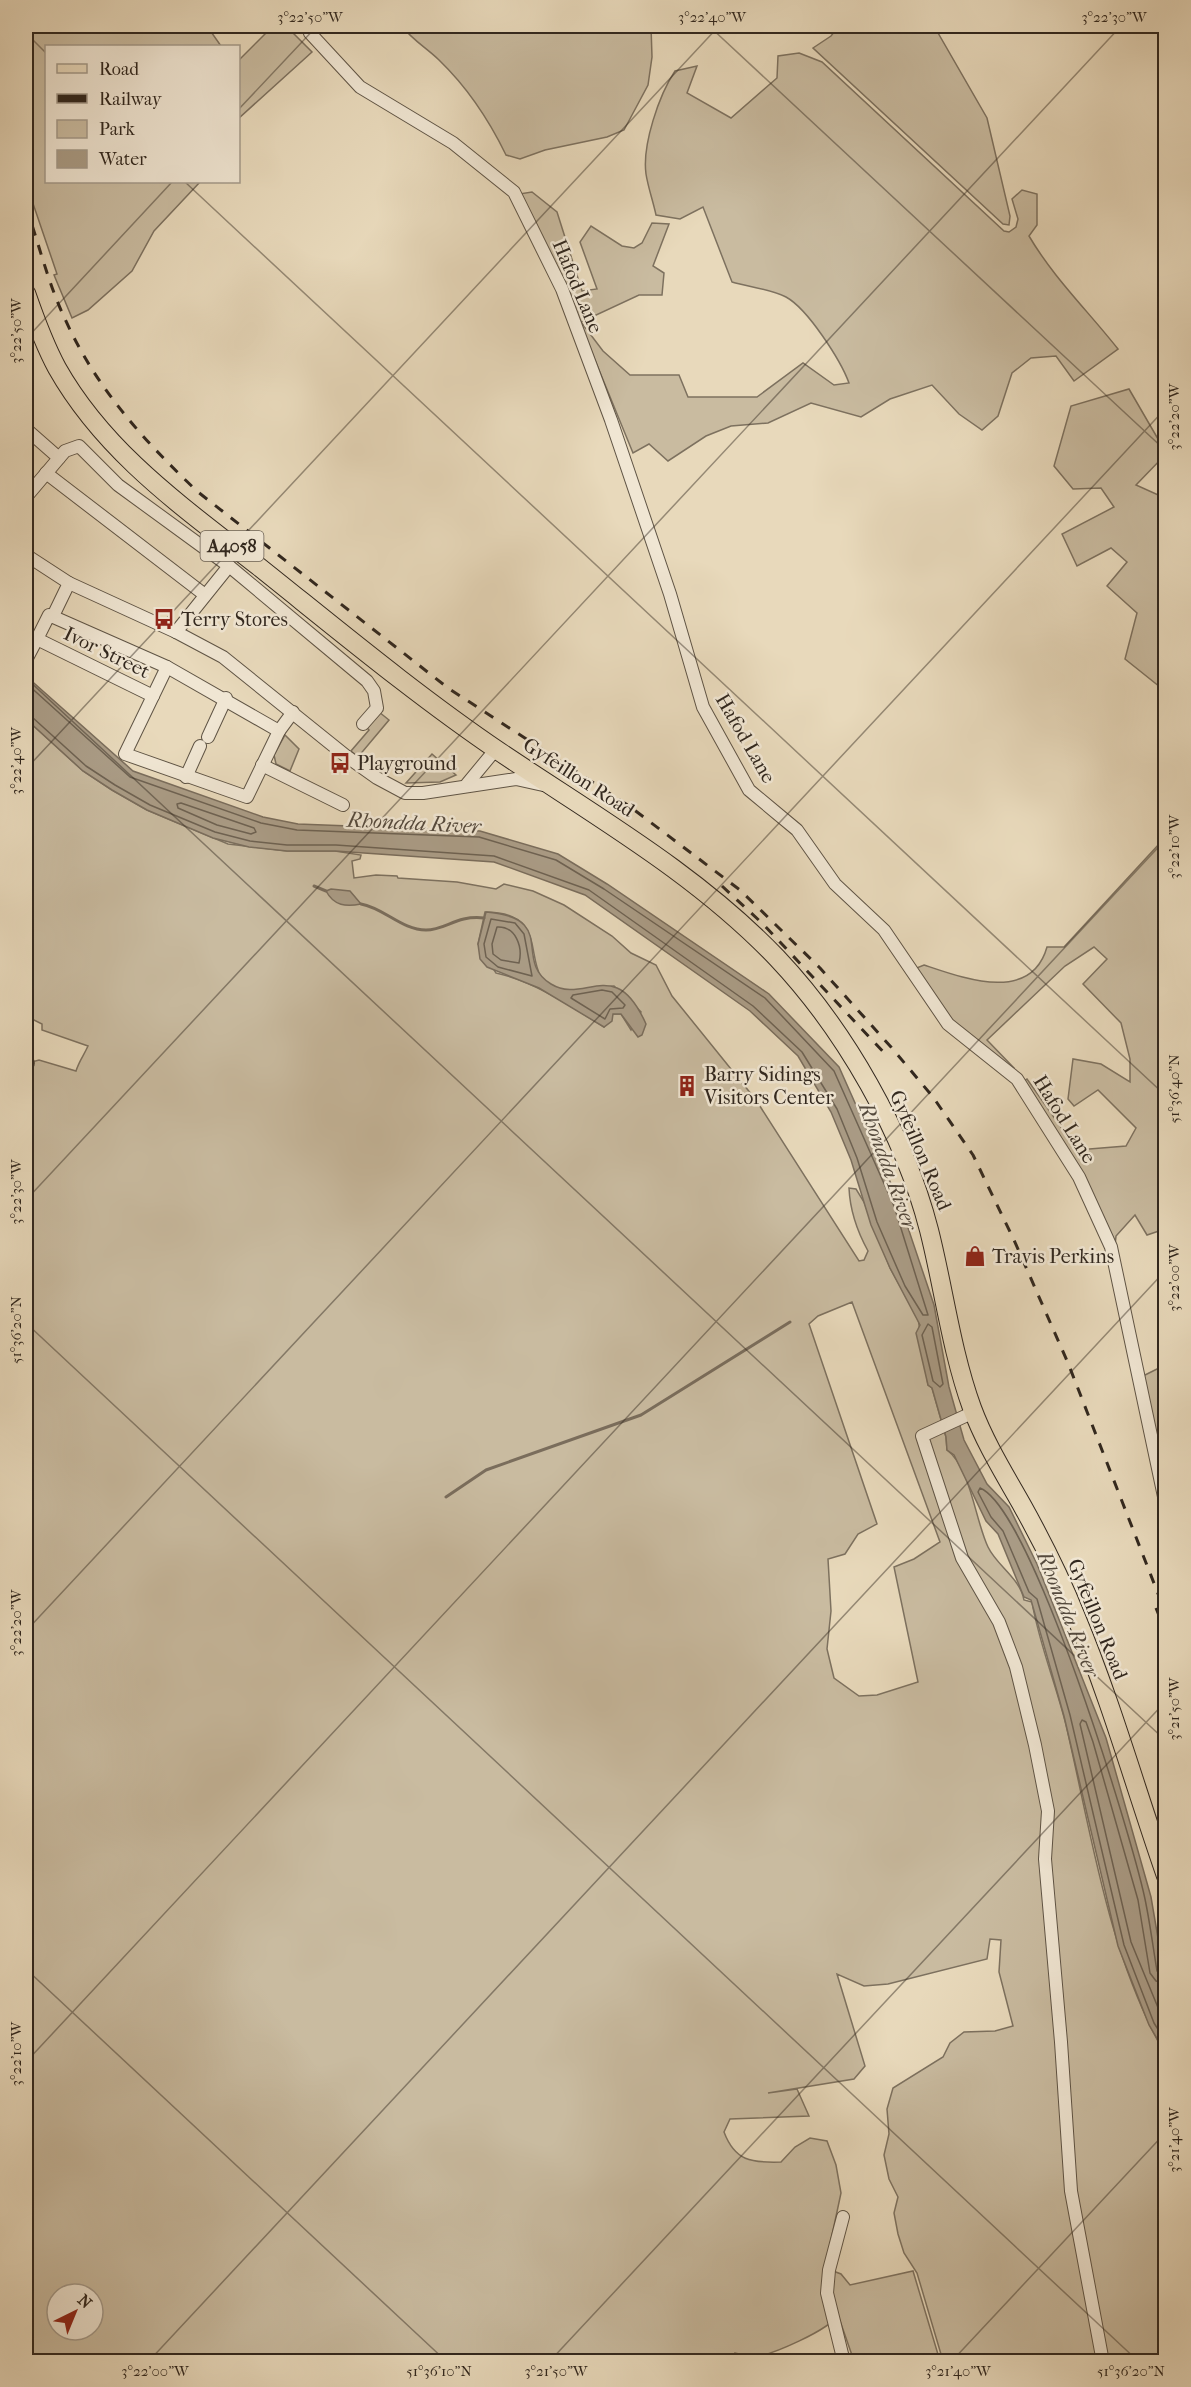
<svg xmlns="http://www.w3.org/2000/svg" width="1191" height="2387" font-family="'IM FELL French Canon',serif">
	<style>
		.green { fill: #c9bba0; stroke: #7d715f; stroke-width: 1.5; fill-rule: evenodd }
		.water { fill: #aa9c86; stroke: #7a6d5c; stroke-width: 1.5 }
		.lines { fill: none; stroke-linecap: round; stroke-linejoin: round }
		.shore { stroke: #6e6252; stroke-width: 1.5 }
		.stream { stroke: #7a6d5c; stroke-width: 3 }
		.minor-casing { stroke: #5f5445; stroke-width: 14 }
		.primary-casing { stroke: #31271e; stroke-width: 20 }
		.minor { stroke: #f0e6d3; stroke-width: 12 }
		.primary { stroke: #e8d9bb; stroke-width: 18 }
		.rail { stroke: #31271e; stroke-width: 3; stroke-dasharray: 10 10; stroke-linecap: butt }
		.ticks { fill: none; stroke: #31271e; stroke-width: 1.5; stroke-opacity: 0.45 }
		.labels { text-anchor: middle; stroke-width: 5; stroke-linejoin: round; paint-order: stroke }
		.shield { fill: #f0e6d3; stroke: #6a6054; stroke-width: 1.5 }
		.shield-label { font-size: 18px; font-weight: bold; fill: #31271e }
		.street-label { font-size: 20px; fill: #31271e; stroke: #f0e6d3 }
		.poi-label { font-size: 20px; fill: #31271e; stroke: #f0e6d3; text-anchor: start }
		.water-label { font-size: 21px; font-style: italic; fill: #554a3d; stroke: #f0e6d3 }
		.neatline { fill: none; stroke: #31271e; stroke-width: 2 }
		.ticks-label { font-size: 15px; text-anchor: middle; fill: #31271e }
	</style>
	<rect width="100%" height="100%" fill="#e8d9bb"/>
	<filter id="stains"><feTurbulence type="fractalNoise" baseFrequency=".00333" numOctaves="4"/><feColorMatrix values="0 0 0 0 .2 0 0 0 0 .09 0 0 0 0 .02 0 0 0 .5 -.17"/></filter>
	<radialGradient id="worn" r=".72"><stop offset=".6" stop-color="#630" stop-opacity="0"/><stop offset="1" stop-color="#630" stop-opacity=".3"/></radialGradient>
	<g class="green">
		<polygon points="26,26 207,26 221,46 46,46 46,182 200,182 154,231 132,271 88,310 72,318 54,275 57,274 26,183"/>
		<polygon points="273,26 286,26 312,52 239,118 239,60"/>
		<path d="M 402,26 L 651,26 L 652,57 L 648,85 L 624,130 L 607,137 L 545,150 L 520,159 L 506,155 C 489,120 467,87 439,60 C 428,49 411,39 402,26 Z"/>
		<polygon points="839,26 934,26 987,118 1010,216 1009,225 1003,224 813,48 831,36"/>
		<path d="M 799,53 L 822,62 L 1004,231 L 1009,232 L 1016,227 L 1018,219 L 1012,199 L 1022,190 L 1037,194 L 1037,225 L 1029,236 C 1053,277 1088,311 1118,349 L 1074,381 L 1056,356 L 1031,358 L 1012,373 L 998,416 L 982,430 L 959,414 L 932,385 L 890,399 L 861,417 L 811,403 L 768,423 L 731,426 L 706,436 L 668,461 L 649,444 L 633,453 L 588,343 L 519,194 L 532,192 L 557,212 L 582,291 L 597,289 L 580,242 L 591,226 L 622,246 L 634,248 L 642,243 L 652,223 L 669,224 L 653,266 L 664,273 L 662,295 L 639,295 L 581,322 L 603,351 L 630,375 L 679,375 L 688,397 L 757,397 L 803,363 L 834,385 L 849,383 C 841,361 808,309 786,297 C 771,289 748,287 732,282 L 703,207 L 680,219 L 656,215 C 653,201 648,187 646,174 C 642,145 659,95 675,71 L 697,66 L 687,93 L 731,118 L 777,78 L 778,56 Z"/>
		<polygon points="1129,389 1165,451 1165,455 1136,485 1165,498 1165,691 1125,659 1137,613 1107,586 1127,562 1111,548 1077,566 1062,534 1114,507 1101,488 1073,489 1054,466 1071,406"/>
		<polygon points="379,712 389,720 358,757 351,751 369,730 366,727"/>
		<path d="M 26,719 L 83,771 L 112,790 L 147,810 L 228,844 L 287,851 L 335,851 L 361,855 L 360,859 L 352,861 L 354,878 L 376,875 L 397,876 L 398,878 L 457,882 L 496,889 L 504,884 L 533,891 L 564,905 L 612,936 L 631,953 L 656,965 L 672,996 L 756,1100 L 859,1261 L 864,1260 L 868,1251 C 857,1231 850,1211 849,1188 L 856,1189 L 864,1202 L 890,1268 L 918,1318 L 928,1385 L 932,1388 L 946,1437 L 947,1450 C 971,1468 975,1520 988,1547 C 997,1566 1020,1578 1024,1600 L 1032,1602 C 1039,1644 1056,1684 1066,1725 C 1092,1836 1108,1954 1165,2054 L 1165,2356 L 1141,2362 L 943,2361 L 917,2273 L 904,2253 L 898,2234 L 894,2213 L 898,2197 L 889,2179 L 884,2155 L 889,2134 L 887,2109 L 893,2088 L 943,2057 L 950,2043 L 964,2032 L 995,2031 L 1013,2026 L 999,1972 L 1001,1940 L 990,1939 L 987,1959 L 888,1984 L 864,1986 L 837,1974 L 865,2066 L 854,2079 L 768,2093 L 797,2089 L 809,2116 L 730,2119 L 724,2132 C 735,2161 751,2163 781,2162 L 795,2147 L 810,2138 L 827,2141 L 836,2165 L 841,2193 L 825,2268 L 841,2274 L 850,2285 L 913,2271 L 940,2361 L 854,2361 L 838,2315 C 829,2330 772,2355 754,2357 C 748,2357 741,2354 735,2353 L 735,2361 L 26,2361 L 26,1072 L 28,1072 L 28,1063 L 39,1060 L 76,1071 C 79,1061 84,1055 88,1046 L 42,1030 L 42,1024 L 26,1016 ZM 485,912 C 560,912 512,981 562,990 C 577,992 598,987 614,986 L 641,1012 L 631,1030 L 621,1014 L 613,1014 L 604,1027 C 570,1006 536,982 496,973 L 478,944 ZM 852,1302 L 940,1542 L 914,1559 L 894,1567 L 918,1682 L 877,1695 L 859,1696 L 834,1678 L 827,1649 L 831,1611 L 828,1559 L 845,1554 L 858,1534 L 877,1524 L 809,1324 L 818,1316 ZM 57,2294 L 93,2294 L 93,2330 L 57,2330 Z"/>
		<polygon points="285,735 299,749 290,771 276,764 274,755"/>
		<polygon points="432,754 456,775 440,782 406,783"/>
		<path d="M 1165,811 L 1165,1229 L 1147,1235 L 1135,1215 L 1116,1236 L 1115,1246 L 1022,1082 L 1027,1079 L 1077,1150 L 1126,1146 L 1136,1128 L 1098,1090 L 1074,1106 L 1068,1099 L 1073,1059 L 1101,1064 L 1130,1082 L 1130,1059 L 1121,1023 L 1083,984 L 1107,959 L 1094,947 L 1065,966 L 987,1040 L 1014,1068 L 1011,1071 L 960,1030 L 914,969 L 924,965 C 963,978 1031,1004 1047,947 L 1064,947 L 1160,843 L 1160,814 Z"/>
		<polygon points="1165,1365 1165,1413 1159,1428 1165,1444 1156,1454 1141,1377"/>
	</g>
	<g class="water">
		<polygon points="26,676 133,771 263,817 298,824 480,831 558,854 607,884 769,994 839,1067 900,1204 934,1305 949,1387 964,1440 987,1484 1009,1507 1037,1564 1106,1738 1151,1897 1165,1979 1165,2052 1149,2025 1118,1946 1064,1716 1031,1600 1024,1597 998,1534 986,1521 954,1455 947,1450 946,1437 932,1388 928,1385 916,1333 920,1325 890,1268 871,1225 851,1160 831,1112 798,1056 750,1011 585,895 494,862 335,851 287,851 249,847 213,838 147,810 112,790 83,771 26,719"/>
		<path d="M 331,889 L 350,891 L 361,904 C 346,907 334,906 326,891 Z"/>
		<path d="M 486,912 C 559,918 512,960 551,984 C 585,1005 615,954 646,1024 L 642,1035 L 638,1037 L 621,1014 L 613,1014 L 612,1021 L 604,1027 L 539,988 L 487,967 L 480,959 L 478,944 Z"/>
	</g>
	<g class="lines">
		<g class="shore">
			<polyline points="26,683 130,777 261,823 297,830 479,837 556,860 604,889 765,998 834,1071 894,1206 928,1315 923,1315 905,1286 877,1222 857,1158 837,1109 802,1052 753,1006 589,890 494,856 336,845 287,845 250,841 215,832 150,805 115,785 86,766 32,717 26,715"/>
			<polygon points="181,803 254,828 256,832 251,834 217,825 178,808 177,804"/>
			<polygon points="491,919 515,923 524,934 532,976 498,967 486,957 484,944"/>
			<path d="M 497,927 C 516,926 523,947 519,963 L 501,960 L 493,954 L 492,944 Z"/>
			<polygon points="602,990 612,992 625,1005 623,1008 610,1009 605,1019 571,998 573,995"/>
			<polygon points="928,1324 932,1327 943,1384 940,1387 933,1381 922,1335"/>
			<path d="M 1166,1976 L 1157,1971 C 1153,1947 1150,1923 1145,1899 C 1131,1834 1032,1509 980,1488 L 978,1492 L 991,1517 L 1003,1531 L 1029,1592 L 1037,1599 L 1070,1715 L 1124,1945 L 1154,2023 L 1166,2042"/>
			<polyline points="1166,1984 1156,1981 1150,1973 1138,1900 1093,1742 1086,1722 1082,1720 1080,1724 1131,1942 1166,2027"/>
		</g>
		<g class="stream">
			<polyline points="314,886 326,891"/>
			<path d="M 361,904 C 384,908 402,930 426,930 C 446,930 456,915 484,918"/>
			<polyline points="446,1497 486,1470 641,1415 790,1322"/>
		</g>
		<defs>
			<g id="minor">
				<polyline points="308,26 310,33 360,87 453,143 514,192 562,289 611,420 670,594 703,707 749,790 797,830 835,884 884,930 948,1024 1017,1079 1079,1177 1111,1247 1166,1506"/>
				<polyline points="26,429 59,458"/>
				<polyline points="46,473 205,595"/>
				<polyline points="26,497 65,451 79,446 118,485 229,566 367,681 374,691 377,708 363,724"/>
				<polyline points="26,555 69,583 176,632 223,657 346,756 377,778 405,793 423,793 516,779 543,785"/>
				<polyline points="53,616 69,583"/>
				<polyline points="176,632 229,566"/>
				<polyline points="26,660 37,639"/>
				<polyline points="167,667 125,754 247,797 279,731 293,712"/>
				<polyline points="153,696 37,639 49,615 167,667 279,731"/>
				<polyline points="208,737 226,698"/>
				<polyline points="262,765 343,805"/>
				<polyline points="186,777 200,746"/>
				<polyline points="467,784 496,749"/>
				<polyline points="26,1061 28,1063"/>
				<polyline points="974,1412 922,1436 962,1558 999,1622 1016,1667 1035,1745 1048,1811 1045,1859 1061,2042 1071,2191 1103,2362"/>
				<polyline points="843,2217 829,2270 827,2293 844,2362"/>
			</g>
			<path id="primary" d="M 26,293 C 35,319 44,344 57,368 C 105,453 183,507 258,566 C 337,629 416,695 500,752 C 595,816 697,874 777,958 C 845,1030 904,1133 929,1230 C 944,1289 951,1350 972,1408 C 985,1443 1005,1475 1023,1507 C 1043,1543 1061,1579 1076,1617 C 1111,1701 1136,1790 1166,1876"/>
		</defs>
		<use href="#minor" class="minor-casing"/>
		<use href="#primary" class="primary-casing"/>
		<use href="#minor" class="minor"/>
		<use href="#primary" class="primary"/>
		<g class="rail">
			<path d="M 26,207 C 39,244 48,283 65,319 C 96,388 144,441 198,492 L 448,688 L 629,806 L 740,890 L 820,968 L 891,1047 L 933,1097 L 973,1155 L 1014,1240 L 1068,1363 L 1166,1614"/>
			<polyline points="722,886 763,924 889,1058"/>
			<polyline points="1156,1608 1166,1633"/>
		</g>
	</g>
	<path class="ticks" d="M 709,26 L 1166,451M 26,33 L 46,53M 238,110 L 317,26M 185,182 L 1166,1096M 26,339 L 172,182M 26,678 L 1166,1741M 26,769 L 719,26M 26,1200 L 1121,26M 26,1323 L 1139,2362M 26,1631 L 1166,408M 26,1969 L 447,2362M 26,2062 L 1166,839M 148,2362 L 1166,1270M 549,2362 L 1166,1701M 951,2362 L 1166,2132"/>
	<defs>
		<symbol id="bus-bare" viewBox="-9 -9 18 18"><path d="M-5-6H5V4H4V6H2V4H-2V6H-4V4H-5ZM-3.5-4V0h7V-4ZM-3.5 1.2v1.5H-2V1.2ZM2 1.2v1.5H3.5V1.2Z" fill="#8f2418" stroke="#f0e6d3" stroke-width="2.5" paint-order="stroke"/></symbol>
		<symbol id="building-bare" viewBox="-9 -9 18 18"><path d="M-4-6H4V6H1V3H-1V6H-4ZM-2.5-4.3h1.7v1.8h-1.7ZM.8-4.3h1.7v1.8H.8ZM-2.5-1h1.7V.8h-1.7ZM.8-1h1.7V.8H.8Z" fill="#8f2418" stroke="#f0e6d3" stroke-width="2.5" paint-order="stroke"/></symbol>
		<symbol id="shop-bare" viewBox="-9 -9 18 18"><path d="M-5-2.5h2.3a2.7 3.5 0 0 1 5.4 0H5L5.5 6h-11ZM-1.5-2.5h3a1.5 2.3 0 0 0-3 0Z" fill="#8f2418" stroke="#f0e6d3" stroke-width="2.5" paint-order="stroke"/></symbol>
	</defs>
	<g fill-rule="evenodd">
		<use href="#bus-bare" x="149" y="604" width="30" height="30"/>
		<use href="#bus-bare" x="325" y="748" width="30" height="30"/>
		<use href="#building-bare" x="672" y="1071" width="30" height="30"/>
		<use href="#shop-bare" x="960" y="1241" width="30" height="30"/>
	</g>
	<g class="labels">
		<rect class="shield" x="200.5" y="531" width="63" height="30" rx="4.5"/>
		<g class="shield-label">
			<text x="232" y="552">A4058</text>
		</g>
		<g class="street-label">
			<text transform="translate(578 286) rotate(67)" y="7">Hafod Lane</text>
			<text transform="translate(107 652) rotate(26)" y="7">Ivor Street</text>
			<text transform="translate(746 738) rotate(60)" y="7">Hafod Lane</text>
			<text transform="translate(579 777) rotate(33)" y="7">Gyfeillon Road</text>
			<text transform="translate(1065 1119) rotate(58)" y="7">Hafod Lane</text>
			<text transform="translate(921 1150) rotate(67)" y="7">Gyfeillon Road</text>
			<text transform="translate(1098 1619) rotate(68)" y="7">Gyfeillon Road</text>
		</g>
		<g class="poi-label">
			<text x="181" y="626">Terry Stores</text>
			<text x="357" y="770">Playground</text>
			<text x="704" y="1081">Barry Sidings<tspan x="704" dy="23">Visitors Center</tspan></text>
			<text x="992" y="1263">Travis Perkins</text>
		</g>
		<g class="water-label">
			<text transform="translate(414 823) rotate(3)" y="7">Rhondda River</text>
			<text transform="translate(888 1166) rotate(70)" y="7">Rhondda River</text>
			<text transform="translate(1068 1614) rotate(68)" y="7">Rhondda River</text>
		</g>
	</g>
	<rect width="1191" height="2387" fill="none" stroke="#e8d9bb" stroke-width="66"/>
	<rect x="45" y="45" width="195" height="138" fill="#f0e6d3" stroke="#a49a8b" stroke-width="1.5"/>
	<rect x="57" y="64" width="30" height="9" fill="#e8d9bb" stroke="#a49a8b" stroke-width="1.5"/>
	<text x="99" y="75" font-size="18" fill="#31271e">Road</text>
	<rect x="57" y="94" width="30" height="9" fill="#31271e" stroke="#a49a8b" stroke-width="1.5"/>
	<text x="99" y="105" font-size="18" fill="#31271e">Railway</text>
	<rect x="57" y="120" width="30" height="18" fill="#c9bba0" stroke="#a49a8b" stroke-width="1.5"/>
	<text x="99" y="135" font-size="18" fill="#31271e">Park</text>
	<rect x="57" y="150" width="30" height="18" fill="#aa9c86" stroke="#a49a8b" stroke-width="1.5"/>
	<text x="99" y="165" font-size="18" fill="#31271e">Water</text>
	<g transform="translate(75 2312) rotate(43)"><circle r="28" fill="#f0e6d3" stroke="#a49a8b" stroke-width="1.5"/>
	<path d="M0-4.5L10 22L0 15L-10 22Z" fill="#8f2418"/>
	<text y="-9" font-size="16" font-weight="bold" text-anchor="middle" fill="#31271e">N</text>
	</g>
	<rect x="33" y="33" width="1125" height="2321" class="neatline"/>
	<g class="ticks-label">
		<text x="310" y="22">3°22'50"W</text>
		<text x="712" y="22">3°22'40"W</text>
		<text x="1114" y="22">3°22'30"W</text>
		<text transform="translate(16 331) rotate(-90)" y="5">3°22'50"W</text>
		<text transform="translate(1174 417) rotate(-90)" y="5">3°22'20"W</text>
		<text transform="translate(16 761) rotate(-90)" y="5">3°22'40"W</text>
		<text transform="translate(1174 847) rotate(-90)" y="5">3°22'10"W</text>
		<text transform="translate(1174 1089) rotate(-90)" y="5">51°36'40"N</text>
		<text transform="translate(16 1192) rotate(-90)" y="5">3°22'30"W</text>
		<text transform="translate(1174 1278) rotate(-90)" y="5">3°22'00"W</text>
		<text transform="translate(16 1330) rotate(-90)" y="5">51°36'20"N</text>
		<text transform="translate(16 1623) rotate(-90)" y="5">3°22'20"W</text>
		<text transform="translate(1174 1709) rotate(-90)" y="5">3°21'50"W</text>
		<text transform="translate(16 2054) rotate(-90)" y="5">3°22'10"W</text>
		<text transform="translate(1174 2140) rotate(-90)" y="5">3°21'40"W</text>
		<text x="155" y="2376">3°22'00"W</text>
		<text x="439" y="2376">51°36'10"N</text>
		<text x="556" y="2376">3°21'50"W</text>
		<text x="958" y="2376">3°21'40"W</text>
		<text x="1131" y="2376">51°36'20"N</text>
	</g>
	<rect width="100%" height="100%" filter="url(#stains)"/>
	<rect width="100%" height="100%" fill="url(#worn)"/>
</svg>
